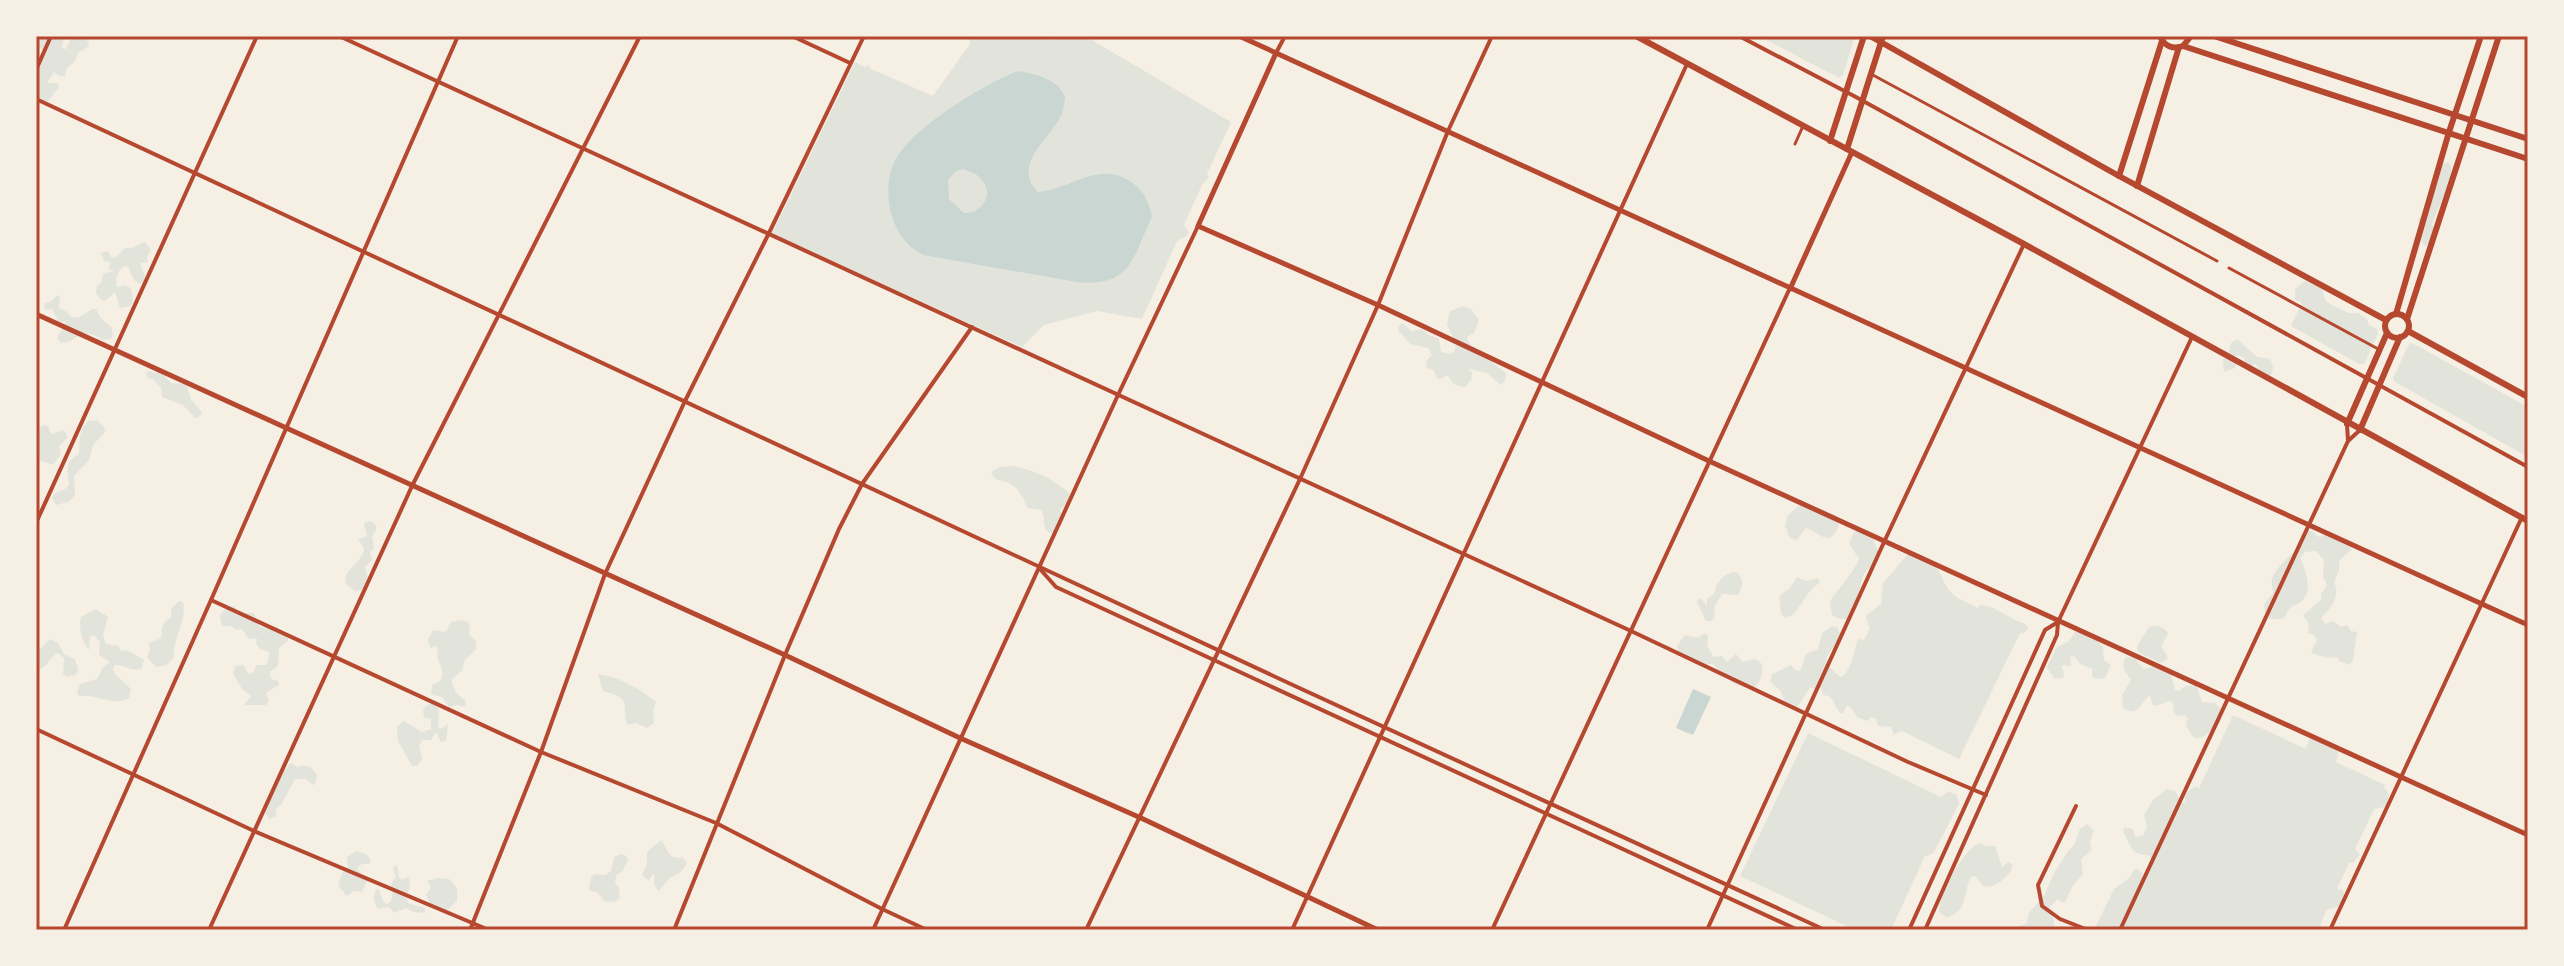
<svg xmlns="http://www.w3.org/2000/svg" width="2564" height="966" viewBox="0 0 2564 966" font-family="Arial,sans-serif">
<rect width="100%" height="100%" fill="#f6efe4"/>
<g fill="#e2e4dc">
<polygon points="36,36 46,36 47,43 51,36 64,36 62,48 66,49 72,36 82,36 88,41 89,46 78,53 75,61 67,68 65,76 59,76 54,72 47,83 58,83 59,87 48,101 40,104 36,102 36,63 43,50 40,48 36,53"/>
<polygon points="970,36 1039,36 1050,41 1054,36 1085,36 1231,122 1207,174 1209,177 1202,185 1184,225 1189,232 1187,236 1177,241 1142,319 1097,311 1044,325 1022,347 772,234 855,62 865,67 868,65 871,69 933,96 970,44"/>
<polygon points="1759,36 1855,36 1843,75 1839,78"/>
<path d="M2447,162L2451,164C2453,185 2438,204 2432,225L2435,230L2430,245L2425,246L2417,237L2420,226L2418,220L2425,211L2441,166Z"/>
<polygon points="145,242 151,250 147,257 148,262 140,263 145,275 143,282 139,284 133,278 128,266 122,267 116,277 117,287 124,285 131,288 133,302 130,306 120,308 115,292 105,301 101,300 96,293 97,286 101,283 103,274 113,271 113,269 109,270 110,262 104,261 101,253 108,251 111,257 115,258 125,248 132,248"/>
<polygon points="2305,281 2322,288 2326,302 2348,313 2358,313 2367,319 2369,325 2377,329 2378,334 2364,364 2359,364 2291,326 2302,302 2295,300 2295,289"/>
<path d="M57,295L60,297L59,308L67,312L71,317C79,320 85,313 92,309H96C98,312 99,316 101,318C108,326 115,325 112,338L103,340C78,325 83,340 62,343L58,340V336L66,322L58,321L52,309H45L44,304L53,300Z"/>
<path d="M1463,306L1471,309L1479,320L1474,333L1467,337C1469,347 1476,349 1483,351L1490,361L1506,373L1505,380L1501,385L1487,373L1469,369L1472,373L1471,380L1465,387C1456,387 1451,383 1448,375L1440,379L1436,377L1434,370L1426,368L1427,360L1432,355L1428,348L1410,344L1398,330L1399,326L1403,323L1412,332C1427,325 1420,332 1431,336C1434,337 1436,337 1439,339L1441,352L1450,354L1454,352L1456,344L1447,324L1450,311Z"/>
<polygon points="2237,339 2257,357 2270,359 2273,367 2272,374 2266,377 2257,372 2258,367 2255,364 2246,369 2244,358 2238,355 2234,357 2237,363 2235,368 2224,372 2223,360 2228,355 2231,343"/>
<polygon points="2412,343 2528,407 2528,457 2395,382 2393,378 2409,344"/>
<polygon points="148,371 155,373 160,371 171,383 186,384 191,399 202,413 199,417 195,418 183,405 162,397 161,388 153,379 148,378 146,374"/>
<path d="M97,420L104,427L105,432L93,445L89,460L74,476L75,495L68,502L56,505L52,497C57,490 65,492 69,485C68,471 63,463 79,454C80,441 78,431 88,421Z"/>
<polygon points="43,425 48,426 51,434 64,430 68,437 59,446 61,454 53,465 41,461 36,454 39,445 36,432"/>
<path d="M1012,466C1034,470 1054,479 1070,494V501L1060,510L1064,520L1054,534C1040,532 1047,519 1041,510L1028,508C1018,488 1017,484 995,479L991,472L999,467Z"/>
<path d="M1804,502L1835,515L1839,525C1830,549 1820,533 1806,528L1797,540L1790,538L1785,526L1788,515Z"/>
<path d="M369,521L373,522L377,527L372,537L374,548L370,553L372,560L365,567C368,576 369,583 362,590L355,591L346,584C343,567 363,564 364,548L358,539L367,536L364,523Z"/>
<path d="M1858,530L1872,537L1879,553C1877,557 1876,562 1873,565C1869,571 1867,568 1864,574C1857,589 1860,633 1832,615L1830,601C1840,587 1852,574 1859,559L1849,543L1854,532Z"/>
<path d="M2308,531H2312L2318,537C2334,531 2343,537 2352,549L2339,561V570L2334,582C2341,596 2331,608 2321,618L2325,624L2333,621L2341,627L2347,625L2351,631L2357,632L2353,661L2350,665L2339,661L2337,657L2328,658L2311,653L2317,640L2314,635L2308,633L2309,624L2303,615L2321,600V594L2327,585L2323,577L2324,560L2316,551L2305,552L2300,558C2306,570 2313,591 2302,601C2300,603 2291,607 2290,608C2287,611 2286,616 2283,619H2270L2265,612L2264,604L2273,593C2273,588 2271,584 2272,579C2274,570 2291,553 2299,549L2301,536Z"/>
<path d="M1909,553L1936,566C1952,596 1945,592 1978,608L1980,605C1996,605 2009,620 2026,624L2028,629L2023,634L2020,633L1959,759L1902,731L1894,735L1891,727L1878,726L1876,719L1869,716L1871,718L1867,721L1857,717L1853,710L1847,705L1843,713H1840C1833,705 1835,696 1823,695L1821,688H1810L1797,707L1787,706L1780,690L1770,682L1772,674L1791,665L1797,671L1801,670L1806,654L1818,649L1822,633L1832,626L1837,627L1841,635C1830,657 1815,658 1841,677C1852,671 1854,650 1858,639L1864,640L1870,628L1866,619L1867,615L1881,604L1883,583Z"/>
<path d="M1732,572H1737C1744,580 1743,586 1738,595L1722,594L1715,605L1714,618L1711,621H1706L1697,602L1700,598L1707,605V599L1714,594C1716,583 1722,576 1732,572Z"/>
<polygon points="1797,577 1807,581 1818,578 1820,582 1810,591 1794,614 1786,618 1781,614 1779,596 1790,588"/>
<path d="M179,601L183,602C187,624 172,638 174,658L166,665L156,667L147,657L150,649L149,643L161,638C163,628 160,623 171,618V609Z"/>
<path d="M234,606L238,613H254L259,626L265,628C275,624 281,628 288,637V641L279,648L278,666L271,671L270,675L272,679L278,681L279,685L266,693L269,701L266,705H244L251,696L242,689L233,673L235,666L243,665L249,674L253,673L257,665H267L270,652L260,649L256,643L257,638L249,639L242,629L236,630L231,626H222L220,615L227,607Z"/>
<path d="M96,609L108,617L103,635L106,644L118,646L120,650L129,651L144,660L142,668C131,673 125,664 115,665L113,669L115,674L131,689L129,698C113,707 97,694 79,696L77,692L80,684L97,679L103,667L110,662L99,655L100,642L94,635L90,637L89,650C82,643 78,627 81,617Z"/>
<path d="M460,620L467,621L470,625L469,634L476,642V649L465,660L462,670L451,680L456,693L465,700L466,707L457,705L449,707L442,697L431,694L432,685C449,679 442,669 437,657L438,648L435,646L430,648L428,640L433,630L446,632L451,622Z"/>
<polygon points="2158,626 2166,630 2168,634 2161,646 2168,658 2161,663 2138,652 2137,646 2149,627"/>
<polygon points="2076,631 2096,640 2103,647 2104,660 2111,665 2105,678 2096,679 2092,677 2092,669 2080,664 2074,656 2070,657 2071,666 2061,665 2064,673 2063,678 2054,679 2047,667 2057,647 2068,642"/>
<path d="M1705,633L1708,636L1707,645L1713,657L1722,656L1727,662L1736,654L1742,662L1755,659L1762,664C1764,671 1760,684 1753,688C1734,688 1725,677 1713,664H1695L1679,654L1677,646L1685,635L1698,638Z"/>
<path d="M50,639L58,643L64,654L75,659L78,670L76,675L67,677L63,674L64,658L58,653C50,657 48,665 41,669L36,666V653Z"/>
<path d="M2126,657L2135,658L2143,669L2156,666L2171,673L2175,690L2179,691L2186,686L2196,685L2202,702L2215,703L2221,709L2220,722C2211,729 2205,740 2194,738L2186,726L2188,718L2185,715L2176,716L2174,713L2173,703L2169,701L2156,706L2152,704L2150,695C2141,702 2138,718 2123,708L2122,695L2131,680C2125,672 2120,666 2126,657Z"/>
<path d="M598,674C619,677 640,688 656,702L653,710L654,723L647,728L636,723L627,725C622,703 632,699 603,691Z"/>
<polygon points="433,702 439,709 438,728 443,728 448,723 446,741 441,742 436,732 431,740 422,740 419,746 422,759 417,766 412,766 398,741 397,727 404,721 422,732 431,729 431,719 424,717 423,711 425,707"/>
<path d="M2233,715L2306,749L2310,737L2319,741L2328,740L2339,750L2336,762L2385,785L2384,788L2388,792L2389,796L2385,807L2374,809L2355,849L2360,854L2353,863H2349L2337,889H2342L2344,893C2344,904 2338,909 2327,909L2318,930H2094L2114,889L2128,879L2136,868L2143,873L2142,877L2145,879L2152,859L2149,855C2131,856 2131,846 2123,831L2125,827L2133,829L2135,837L2143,835L2147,827L2144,815L2153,800L2167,789L2175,791L2181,802L2185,803C2184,793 2188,791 2196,786L2199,788Z"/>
<polygon points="1808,733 1941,797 1949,791 1957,795 1959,804 1935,850 1932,854 1925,856 1891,930 1855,930 1740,876"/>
<path d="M291,763L297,767C305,764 313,767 317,775L315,784L313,785L306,779H295L281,805L276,809V816L269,819L265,813C269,806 269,800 272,793C277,780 284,771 291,763Z"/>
<polygon points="2087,824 2094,830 2090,842 2092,850 2081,859 2083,875 2073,885 2065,902 2061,902 2058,899 2049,908 2054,920 2054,929 2010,930 2027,923 2029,913 2045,894 2054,873 2068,851 2074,845 2080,829"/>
<path d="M661,840C669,849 667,860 682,857L687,863C681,873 680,873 670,878C664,882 664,888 658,891L654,885V875H652L649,881L642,875L647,864V852Z"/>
<path d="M1979,843L1987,846H1995L2002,867L2008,862L2012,864V869C2006,878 1995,889 1983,886L1975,876L1971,877C1962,894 1970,908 1947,918L1939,912C1939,895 1963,850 1979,843Z"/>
<polygon points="356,851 366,854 371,860 369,864 362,864 357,868 367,881 362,892 354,891 347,896 338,886 342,873 348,868 347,857"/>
<polygon points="621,854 626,856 628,860 622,872 617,874 615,882 619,888 620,898 614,902 604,901 598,893 589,890 591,877 595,874 605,875 611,871 614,857"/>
<path d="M397,865L399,878L403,879L409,877L410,888L406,895L408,903L425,908V913L413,912L406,908L394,913L389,907L378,909C374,903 372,895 377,889H379L383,902L387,904L391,901L393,891L391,885L396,877L393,868Z"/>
<polygon points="438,878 449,879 457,888 457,901 447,910 441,911 431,905 426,895 431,887 427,881"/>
</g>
<g fill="#c9d6d2" fill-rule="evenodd">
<path d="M1018,71C1036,74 1058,79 1065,97C1064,105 1063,114 1058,121C1044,143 1013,167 1038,192C1073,189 1100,158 1134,184C1144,191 1150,205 1152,217C1132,258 1132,287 1077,282L923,255C918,252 912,248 908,244C887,223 882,182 897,157C916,126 984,84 1018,71ZM963,169C969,171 976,173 980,178C996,193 982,214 964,213L949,199L948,180L956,171Z"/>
<polygon points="1693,689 1711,697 1693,735 1676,728"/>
</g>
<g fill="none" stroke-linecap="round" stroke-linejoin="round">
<g stroke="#b5482f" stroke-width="3">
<polyline points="1871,74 2217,261"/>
<polyline points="1795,144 1803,126"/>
<polyline points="2229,268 2380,350"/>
</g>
<g stroke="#b5482f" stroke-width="4">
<polyline points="339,36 1631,631 1908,762 1986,795"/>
<polyline points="792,36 850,63"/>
<polyline points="1739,36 1854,96 2528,467"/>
<polyline points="1276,53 1285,36"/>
<polyline points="36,70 51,36"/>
<polyline points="36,99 1295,686 1825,930"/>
<polyline points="2347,424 2348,441"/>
<polyline points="36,523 257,36"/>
<polyline points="1040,569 1056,587 1798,930"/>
<polyline points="211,600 541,752 716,823 882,909 927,930"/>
<polyline points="36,729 254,831 489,930"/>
<polyline points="2076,806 2038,885 2042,906 2060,919 2088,930"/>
<polyline points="64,930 211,600 458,36"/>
<polyline points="209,930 412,486 640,36"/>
<polyline points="470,930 541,752 605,574 685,401 768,235 864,36"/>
<polyline points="674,930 785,655 839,529 862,484 972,327"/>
<polyline points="873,930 1118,395 1198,226"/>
<polyline points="1086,930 1300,479 1378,305 1448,131 1492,36"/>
<polyline points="1292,930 1687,64"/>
<polyline points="1492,930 1789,290"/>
<polyline points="1707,930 1885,540 2024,244"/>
<polyline points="1909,930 2045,630 2058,622"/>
<polyline points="1925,930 2057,635 2058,622 2192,337"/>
<polyline points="2120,930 2348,441 2360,430"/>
<polyline points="2330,930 2522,517"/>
</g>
<g stroke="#b5482f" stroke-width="5">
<polyline points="1239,36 2528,625"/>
<polyline points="1276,53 1198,226 1378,305 1709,461 2528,835"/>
<polyline points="1790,289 1852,152"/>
<polyline points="36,314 785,655 960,738 1141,818 1378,930"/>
</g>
<g stroke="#b5482f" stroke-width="6">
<polyline points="1636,36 2024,244 2528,521"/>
<polyline points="1870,36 2119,176 2386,320"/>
<path d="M2160,36C2164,46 2173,50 2183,46L2191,36"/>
<polyline points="2214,36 2528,139"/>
<polyline points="2183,46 2528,159"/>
<polyline points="1830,141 1864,36"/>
<polyline points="1847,149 1883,36"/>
<polyline points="2119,176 2162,41"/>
<polyline points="2137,186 2179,47"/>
<polyline points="2396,314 2449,132 2481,36"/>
<circle cx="2397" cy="326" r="12"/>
<polyline points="2407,319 2499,36"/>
<polyline points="2408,331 2528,397"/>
<polyline points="2347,424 2387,333"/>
<polyline points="2360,430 2400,337"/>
</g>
</g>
<rect width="2564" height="966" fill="none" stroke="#f6efe4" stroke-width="76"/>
<rect x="38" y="38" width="2488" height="890" fill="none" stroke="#b5482f" stroke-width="3"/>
</svg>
